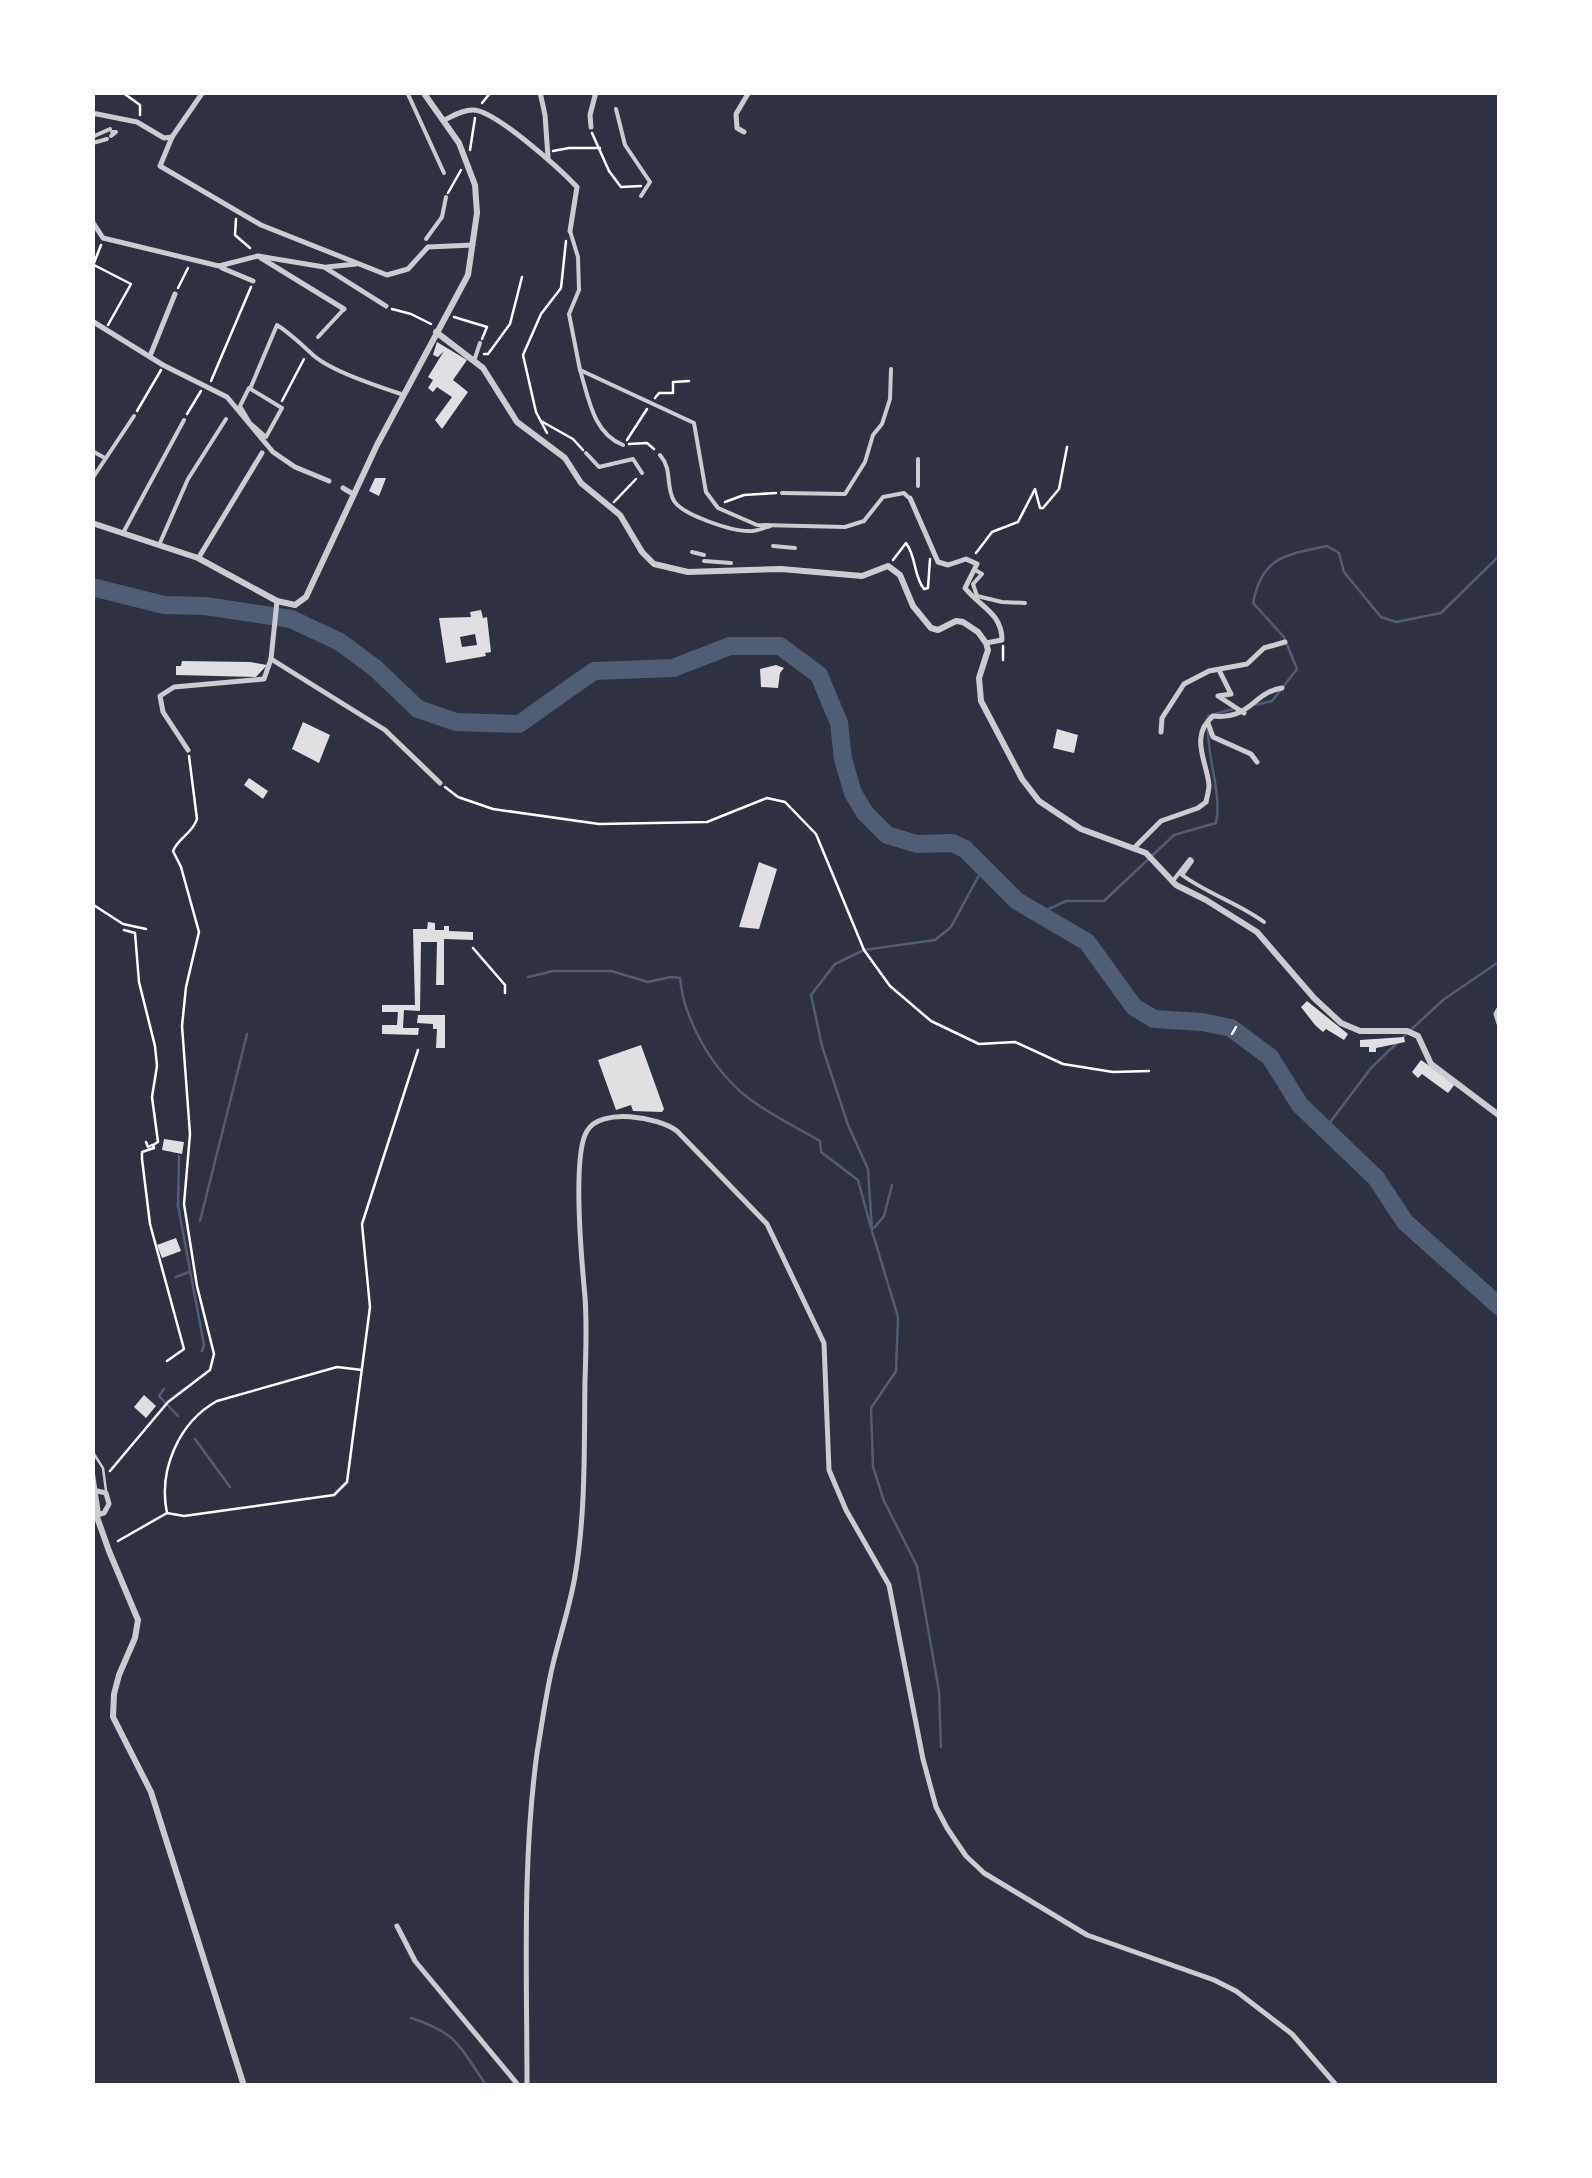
<svg xmlns="http://www.w3.org/2000/svg" width="1592" height="2178" viewBox="0 0 1592 2178" font-family="'IBM Plex Sans',sans-serif">
<rect width="100%" height="100%" fill="#2d3142"/>
<g fill="none" stroke-linecap="round" stroke-linejoin="round">
<g stroke="#4f5d75" stroke-width="2.5">
<path d="M1256,705L1272,701L1297,669L1284,637L1253,603C1262,556 1286,555 1327,546L1339,553L1344,572L1381,617L1396,622L1441,613L1500,555"/>
<polyline points="1208,716 1233,709"/>
<path d="M1040,913L1066,901H1104L1174,835L1216,823C1222,794 1208,762 1208,729"/>
<path d="M528,977L553,971H611L648,982L671,977L680,978C684,1021 713,1070 747,1097C769,1114 796,1127 820,1141L821,1152L858,1180L871,1228"/>
<polyline points="1403,1037 1443,1000 1500,961"/>
<polyline points="1325,1129 1371,1068 1397,1043"/>
<polyline points="179,1156 178,1206 204,1345 202,1351"/>
<polyline points="200,1221 247,1034"/>
<polyline points="874,1228 884,1216 892,1185"/>
<polyline points="176,1277 189,1272"/>
<polyline points="164,1389 159,1396 178,1416"/>
<polyline points="195,1439 230,1487"/>
<polyline points="941,1747 939,1691 917,1566 884,1501 873,1467 871,1408 896,1371 898,1317 872,1231 868,1169 848,1125 822,1046 811,995 835,964 864,950 935,940 951,927 984,866"/>
<path d="M411,2018C460,2034 459,2047 487,2086"/>
</g>
<polyline stroke="#4f5d75" stroke-width="18" points="92,587 164,605 205,606 291,619 340,642 375,668 418,709 456,722 519,724 594,671 673,668 730,646 780,646 819,675 839,723 843,759 853,793 865,813 887,835 917,844 952,843 965,849 1017,901 1087,942 1134,1007 1154,1019 1202,1022 1231,1028 1270,1057 1300,1105 1376,1178 1405,1222 1500,1307"/>
</g>
<g fill="#e0e0e3" fill-rule="evenodd">
<polygon points="437,342 467,360 453,380 468,392 442,429 435,420 452,397 437,387 433,392 428,388 433,380 428,377 444,351 438,357 433,355"/>
<polygon points="375,478 386,478 379,496 369,491"/>
<path d="M481,610L483,618L487,617L491,652L485,653L486,656L446,663L439,618L471,617L470,612ZM475,634L477,645L462,647L460,637Z"/>
<polygon points="182,661 250,662 267,665 256,677 176,675 176,666 181,666"/>
<polygon points="776,665 784,668 780,673 778,688 761,687 760,669"/>
<polygon points="303,722 330,735 319,763 292,749"/>
<polygon points="1057,729 1078,735 1074,753 1053,748"/>
<polygon points="249,778 268,791 263,799 244,785"/>
<polygon points="759,862 777,869 759,929 739,927"/>
<polygon points="428,922 435,923 435,930 444,930 444,926 449,926 449,931 473,932 473,940 444,939 444,985 436,985 437,942 421,942 420,1011 404,1010 403,1028 419,1028 418,1035 382,1034 382,1025 397,1025 398,1012 382,1012 382,1005 415,1005 413,929 427,929"/>
<polygon points="1307,1001 1348,1034 1344,1040 1326,1029 1323,1032 1315,1025 1301,1007"/>
<polygon points="418,1015 445,1015 445,1048 436,1048 437,1029 433,1029 433,1024 417,1023"/>
<polygon points="1404,1037 1405,1042 1376,1048 1376,1052 1369,1052 1369,1047 1360,1047 1360,1040"/>
<polygon points="641,1045 664,1109 662,1112 633,1111 631,1105 616,1110 598,1060"/>
<polygon points="1421,1060 1455,1084 1448,1093 1422,1074 1418,1078 1412,1072"/>
<polygon points="164,1139 184,1142 182,1154 162,1150"/>
<polygon points="176,1238 181,1251 162,1258 157,1245"/>
<polygon points="144,1395 156,1406 146,1418 134,1407"/>
</g>
<g fill="none" stroke-linecap="round" stroke-linejoin="round">
<g stroke="#fff" stroke-width="2.5">
<polyline points="122,92 140,105 140,115"/>
<polyline points="482,103 491,92"/>
<polyline points="592,133 609,171 621,187 641,186"/>
<polyline points="470,150 475,118"/>
<polyline points="553,151 569,148 600,148"/>
<polyline points="448,193 461,170"/>
<polyline points="236,219 235,235 250,248"/>
<polyline points="94,265 131,284 108,325"/>
<polyline points="92,268 101,245"/>
<polyline points="178,288 188,268"/>
<polyline points="392,309 411,314 431,324"/>
<polyline points="454,317 487,327 482,339"/>
<polyline points="484,354 488,354 510,324 522,277"/>
<polyline points="211,381 251,287"/>
<polyline points="655,398 659,393 673,393 673,382 689,381"/>
<polyline points="282,401 304,359"/>
<polyline points="137,411 161,370"/>
<polyline points="187,414 201,391"/>
<polyline points="541,421 573,439 583,450"/>
<polyline points="547,433 536,412 523,355 541,314 561,288 566,241"/>
<polyline points="627,440 647,409"/>
<polyline points="629,444 647,443 654,449"/>
<polyline points="614,502 636,479"/>
<polyline points="725,502 744,495 776,493"/>
<polyline points="976,553 992,532 1018,522 1035,489 1040,508 1043,508 1059,489 1067,447"/>
<path d="M893,560L906,543C917,558 913,575 924,589L928,588L930,559"/>
<polyline points="1003,660 1003,646"/>
<polyline points="445,787 458,797 493,809 599,824 707,822 767,798 785,802 816,834 864,950 890,986 931,1021 979,1044 1015,1042 1063,1064 1113,1072 1149,1071"/>
<polyline points="92,904 123,924 146,929"/>
<polyline points="124,930 135,933 139,982 155,1046 157,1066 152,1097 158,1142 153,1145 154,1148 142,1152 142,1159 150,1224 184,1349 167,1361"/>
<polyline points="473,948 505,985 505,993"/>
<polyline points="1232,1034 1236,1027"/>
<polyline points="146,1142 148,1147 152,1145"/>
<path d="M110,1471L168,1402L210,1370L214,1354L197,1286L184,1204L190,1134L182,1026L186,987L199,932L181,867L173,851C178,838 193,833 197,819L189,756"/>
<path d="M167,1513C158,1470 179,1422 217,1401L337,1367L362,1370"/>
<polyline points="118,1541 167,1513 184,1516 334,1495 347,1482 370,1307 362,1224 418,1050"/>
</g>
<polyline stroke="#caccd0" stroke-width="2.5" points="92,1451 103,1468 106,1491"/>
<g stroke="#caccd0" stroke-width="4">
<polyline points="407,92 444,173"/>
<polyline points="616,109 625,145 650,182 641,196"/>
<polyline points="111,136 116,132 112,132"/>
<polyline points="92,137 110,129"/>
<polyline points="93,143 107,139"/>
<polyline points="570,231 578,257 579,290 569,314 580,370 694,423 706,492 718,508 757,525 845,527 864,521 883,497 904,493 908,497"/>
<polyline points="426,239 442,217 446,197"/>
<polyline points="318,337 344,309"/>
<polyline points="474,361 480,343"/>
<path d="M580,370C589,399 593,433 623,445"/>
<polygon points="249,388 282,408 266,437 250,423 240,406"/>
<path d="M250,389L277,325C291,334 301,344 313,355C331,371 377,386 401,394"/>
<polyline points="92,451 105,458"/>
<polyline points="586,453 599,467 633,459 642,473"/>
<path d="M660,455C673,470 665,485 674,501C683,515 731,531 748,531C754,532 764,528 770,526"/>
<polyline points="918,459 918,486"/>
<polyline points="92,479 134,416"/>
<polyline points="782,493 845,494 865,462 873,435 882,424 890,399 891,369"/>
<polyline points="123,533 184,420"/>
<polyline points="159,545 188,479 226,419"/>
<polyline points="773,546 795,548"/>
<polyline points="692,552 704,555"/>
<polyline points="704,561 731,563"/>
<polyline points="977,571 982,574 973,584 977,596 1002,602 1025,603"/>
<path d="M1172,882L1190,859L1192,861L1182,875C1208,894 1238,903 1264,922"/>
</g>
<g stroke="#caccd0" stroke-width="5">
<polyline points="203,92 172,137 160,166 261,225 387,275 408,269 428,247 473,245"/>
<polyline points="540,92 545,115 548,157"/>
<polyline points="92,113 137,122 164,138 172,137"/>
<path d="M444,120C453,116 464,109 474,110C497,112 560,169 577,187L570,231"/>
<polyline points="591,127 590,115 596,92"/>
<polyline points="744,132 737,128 736,114 749,92"/>
<polyline points="92,221 103,238 219,266 258,256 324,267 386,306"/>
<polyline points="261,258 344,309"/>
<polyline points="327,267 356,264"/>
<polyline points="222,268 253,281"/>
<polyline points="92,321 163,365 227,397 273,452 295,467 329,481"/>
<polyline points="150,356 175,294"/>
<polyline points="343,488 353,494"/>
<path d="M910,498L938,562L948,565L966,559L977,564L965,588C980,607 1002,613 1002,640L986,643"/>
<polyline points="199,557 262,453"/>
<polyline points="271,659 385,730 440,783"/>
<polyline points="1219,670 1231,694 1218,696 1244,713"/>
<polyline points="1208,723 1213,737 1251,754 1257,762"/>
<polyline points="1161,732 1162,718 1184,684 1209,671 1247,664 1264,648 1285,642"/>
<polyline points="188,750 163,712 160,696 174,687 264,679 271,659 277,601"/>
<path d="M1134,848L1161,821L1198,808L1206,802C1207,796 1209,791 1209,785C1207,762 1189,736 1213,716C1251,720 1252,693 1282,688"/>
<polyline points="1500,1007 1496,1014 1500,1027"/>
<polyline points="97,1491 106,1493 109,1504 104,1513 97,1515"/>
<polyline points="397,1926 415,1961 519,2086"/>
<path d="M527,2086C527,1974 522,1864 537,1753C542,1724 546,1693 553,1664C560,1635 570,1606 575,1576C586,1512 584,1445 585,1380C586,1352 587,1324 585,1297C582,1265 572,1155 587,1131C601,1107 658,1117 677,1131L767,1224L824,1343L829,1470L846,1510L889,1585L923,1759L936,1807L947,1828L966,1856L984,1873L1087,1935L1214,1980L1236,1991L1292,2034L1337,2086"/>
</g>
<g stroke="#caccd0" stroke-width="6">
<polyline points="436,332 483,368 517,422 565,458 581,483 620,515 642,552 654,564 688,572 781,569 862,576 888,566 900,575 913,606 931,628 938,630 956,621 963,622 978,632 986,643 988,650 979,678 981,701 1022,779 1039,801 1081,829 1146,853 1176,885 1206,900 1257,932 1314,998 1341,1023 1360,1031 1407,1031 1418,1036 1431,1064 1500,1116"/>
<polyline points="92,523 198,558 277,601 295,605 306,597 377,445 468,275 477,213 475,185 459,143 423,92"/>
<polyline points="92,1474 98,1514"/>
<polyline points="92,1503 109,1551 138,1620 135,1638 119,1675 114,1694 113,1717 151,1792 244,2086"/>
</g>
</g>
<rect width="1592" height="2178" fill="none" stroke="#ffffff" stroke-width="190"/>
</svg>
